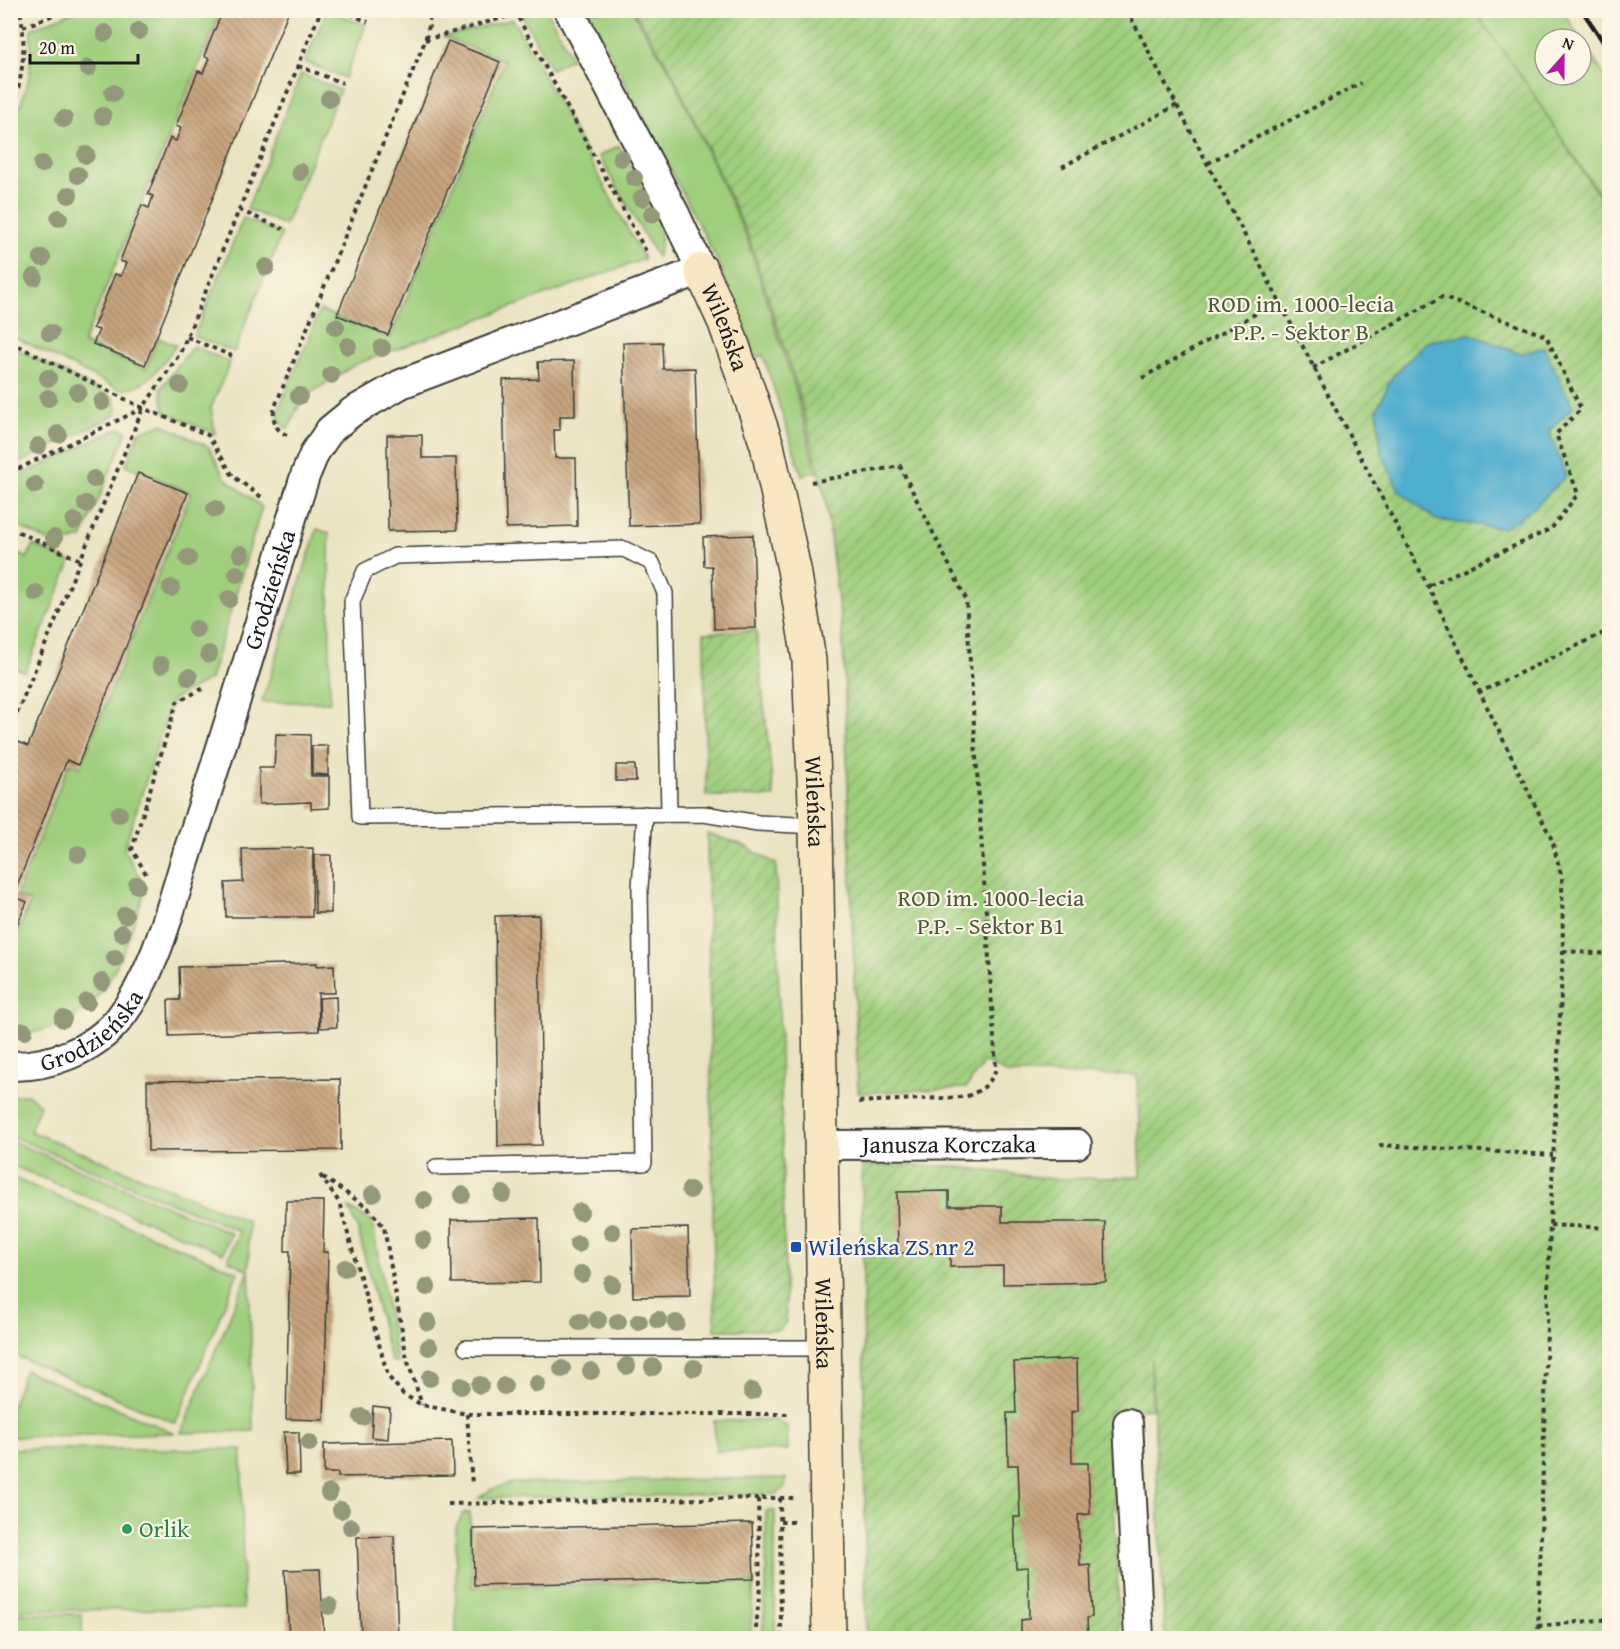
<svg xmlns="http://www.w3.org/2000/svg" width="1620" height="1649" viewBox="0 0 1620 1649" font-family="'Gentium Book Plus',serif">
<defs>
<pattern id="garden-furrows" width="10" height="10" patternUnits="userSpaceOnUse" patternTransform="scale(1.5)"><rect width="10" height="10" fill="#9fce7d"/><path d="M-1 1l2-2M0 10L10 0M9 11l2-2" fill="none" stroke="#88b06b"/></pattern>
<pattern id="building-back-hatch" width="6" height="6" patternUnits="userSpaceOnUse" patternTransform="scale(1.5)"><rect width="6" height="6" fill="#c7a47e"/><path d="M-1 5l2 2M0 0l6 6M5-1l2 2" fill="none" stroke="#a18566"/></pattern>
</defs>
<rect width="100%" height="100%" fill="#fcf5e5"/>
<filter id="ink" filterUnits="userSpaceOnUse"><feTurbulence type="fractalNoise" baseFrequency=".0167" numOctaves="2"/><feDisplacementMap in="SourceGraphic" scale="12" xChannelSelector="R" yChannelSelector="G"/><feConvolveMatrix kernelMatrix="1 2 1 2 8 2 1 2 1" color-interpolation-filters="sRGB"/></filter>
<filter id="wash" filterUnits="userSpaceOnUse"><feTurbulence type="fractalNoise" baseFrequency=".008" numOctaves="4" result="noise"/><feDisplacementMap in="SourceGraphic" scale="24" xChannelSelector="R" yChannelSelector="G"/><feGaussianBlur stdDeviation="1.35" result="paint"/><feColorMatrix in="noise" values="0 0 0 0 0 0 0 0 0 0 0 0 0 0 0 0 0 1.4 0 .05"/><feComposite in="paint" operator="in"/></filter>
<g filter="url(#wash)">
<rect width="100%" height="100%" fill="#eae3c1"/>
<g fill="#9fce7d" stroke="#5e754c" stroke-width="1.5" fill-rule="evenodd">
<polygon points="11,10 15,52 11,81 10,11"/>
<path d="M77,10L221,11L83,343L146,369L158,338L176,345C161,365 147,391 118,389L11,335V135L30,75L31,29Z"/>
<polygon points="327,10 366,25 345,78 305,62"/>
<polygon points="520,11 547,11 572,58 551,69"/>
<polygon points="588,11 632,11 670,71 747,238 797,395 816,472 802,475 763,355 756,358 716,258"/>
<path d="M1474,11H1563L1609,83V208ZM1545,39H1581V75H1545Z"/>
<polygon points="513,19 644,259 356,364 306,396 296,411 289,428 286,428 278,418 279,409 320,310 390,338 504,61 444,37"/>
<polygon points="301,74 340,90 285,225 247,209"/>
<path d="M619,146C635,177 672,222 657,257L599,156Z"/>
<polygon points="243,218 282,234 234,352 194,336"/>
<polygon points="11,346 114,398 117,409 116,415 11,467 11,368 17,353 11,349"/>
<polygon points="193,346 230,362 211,408 215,434 164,411 161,388"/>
<path d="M162,424L209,447L225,478L262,507L210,679L172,700L124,849L146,888C119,964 105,1031 11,1035V945H13L30,902L16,896L69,763L80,767L191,493L126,465L139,432Z"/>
<polygon points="119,428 125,430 126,434 82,538 56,545 11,523 11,480"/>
<polygon points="317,529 329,533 330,702 262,702"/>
<polygon points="33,545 71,562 25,672 11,666 11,550 27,558"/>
<polygon points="29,1095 40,1105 30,1131 248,1221 253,1431 181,1433 249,1271 228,1260 239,1231 11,1136 11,1096"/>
<polygon points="11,1141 231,1233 223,1253 11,1165"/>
<polygon points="11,1177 238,1272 176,1423 11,1354"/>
<polygon points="349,1208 372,1221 397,1362 391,1361 389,1355 358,1230"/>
<polygon points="25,1370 175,1433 11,1437 11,1408"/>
<polygon points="777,1420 787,1426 788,1450 716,1451 714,1421"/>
<polygon points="11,1449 242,1449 243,1609 11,1610"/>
<polygon points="786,1478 785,1487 777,1494 479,1498 490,1490 512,1483"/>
<polygon points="766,1511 775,1511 775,1638 762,1638 766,1588"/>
<polygon points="463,1513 470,1513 472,1587 754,1581 750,1638 456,1638 456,1528"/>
<polygon points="10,1614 82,1614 82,1638 11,1638"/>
</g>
<g fill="url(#garden-furrows)" stroke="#5e754c" stroke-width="1.5">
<polygon points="634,11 1474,11 1527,84 1590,183 1609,208 1609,1638 1165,1638 1151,1360 1152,1408 1110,1411 1120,1638 866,1638 862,1166 950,1166 1052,1179 1141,1177 1137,1075 1007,1074 984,1062 966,1088 858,1093 843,640 825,497 799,394 749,238 671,70"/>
<polygon points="756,630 774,797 706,796 704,633"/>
<polygon points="707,833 743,845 776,864 786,1322 779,1330 715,1330"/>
</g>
<polygon fill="#4fadce" stroke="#366475" stroke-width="1.5" points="1471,334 1521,354 1544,347 1573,407 1549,431 1566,476 1535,507 1504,528 1436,520 1399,491 1381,451 1377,409 1392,377 1426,342"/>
<g id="blocks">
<g fill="url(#building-back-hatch)">
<polygon points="223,10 289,10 145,365 93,344 99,330 93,328 115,274 121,276 126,263 120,261 142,205 149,208 153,196 148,194 170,138 176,141 181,128 176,126 198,71 203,73 209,59 204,56"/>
<polygon points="448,41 500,62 388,335 337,315"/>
<polygon points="662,342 663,369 695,368 700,524 629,526 623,343"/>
<polygon points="574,361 575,416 560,416 560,430 554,430 555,458 576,458 577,526 506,528 503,380 539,379 538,362"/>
<polygon points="387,435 422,435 422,458 456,458 457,530 388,531"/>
<polygon points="138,473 188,493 78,765 67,760 13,896 27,902 10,941 10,755 16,741 28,746"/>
<polygon points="753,535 756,628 714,629 712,566 704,566 703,537"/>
<polygon points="276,734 310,735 311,776 329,776 329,808 311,809 311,802 259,804 259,768 274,768"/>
<polygon points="312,746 328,746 328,775 312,774"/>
<polygon points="616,765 635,765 636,781 616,781"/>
<polygon points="313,848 312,917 226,917 225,883 243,882 242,849"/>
<polygon points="314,855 331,855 331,913 315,913"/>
<polygon points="539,915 542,1145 498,1146 495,916"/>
<polygon points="317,963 317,966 334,965 335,993 318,993 319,1031 169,1036 168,1000 180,1000 179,967"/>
<polygon points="336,997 337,1027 320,1028 319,998"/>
<polygon points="340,1079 341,1150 148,1151 147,1081"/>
<polygon points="949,1191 949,1206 1002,1206 1002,1222 1105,1222 1106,1282 1003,1284 1003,1266 950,1267 950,1253 898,1253 897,1192"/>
<polygon points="286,1201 324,1201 323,1252 328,1252 324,1420 286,1419 290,1251 285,1251"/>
<polygon points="539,1218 540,1282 452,1283 451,1220"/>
<polygon points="688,1228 690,1296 633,1297 632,1229"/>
<polygon points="1077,1359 1078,1411 1071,1412 1072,1463 1088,1463 1090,1514 1078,1515 1080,1566 1090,1565 1092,1617 1087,1618 1088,1638 1021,1638 1021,1620 1029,1619 1028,1567 1016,1568 1014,1517 1020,1517 1018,1465 1008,1465 1007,1413 1016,1413 1014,1362"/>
<polygon points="373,1406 390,1408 388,1439 371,1437"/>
<polygon points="284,1432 299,1432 300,1474 286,1474"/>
<polygon points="452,1441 453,1475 338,1477 338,1473 324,1473 324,1444"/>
<polygon points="752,1523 754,1579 474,1585 473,1529"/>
<polygon points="394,1536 398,1638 361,1638 357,1537"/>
<polygon points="320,1569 324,1638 289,1638 285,1570"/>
</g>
</g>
</g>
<g filter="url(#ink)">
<use href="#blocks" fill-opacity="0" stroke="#3b3a35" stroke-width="1.5"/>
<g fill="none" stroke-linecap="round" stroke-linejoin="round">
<defs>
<g id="lane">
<polyline points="669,814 665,593 652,563 624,549 395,556 365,571 352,601 360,817 704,814 758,823 816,826"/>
<polyline points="436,1167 644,1163 640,888 645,814"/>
<polyline points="466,1348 825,1348"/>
</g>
<g id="street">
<path id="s1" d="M10,1066C49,1067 94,1050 119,1019C159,968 172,899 192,839C231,719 267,597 305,476L315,452L330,430L352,412L401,384L701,270L675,214L569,10"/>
<path id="s2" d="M821,1145L1077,1144"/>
<polyline points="1128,1423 1139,1638"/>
</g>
<g id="secondary">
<path id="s3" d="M701,270L725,323L767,445L794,569L809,660L816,826L829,1638"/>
</g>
</defs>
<use href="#lane" stroke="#3b3a35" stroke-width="18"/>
<use href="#street" stroke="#3b3a35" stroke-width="32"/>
<use href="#secondary" stroke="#3b3a35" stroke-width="36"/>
<g stroke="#3b3a35" stroke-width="4" stroke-dasharray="4.5 4.5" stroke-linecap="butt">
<polyline points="342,10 368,22"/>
<polyline points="514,10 648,255"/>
<polyline points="1127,10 1428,586 1552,840 1562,878 1563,951 1550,1225 1538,1638"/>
<polyline points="23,27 66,10"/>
<polyline points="425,40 516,14"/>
<polyline points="298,66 343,83"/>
<path d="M10,114C23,79 27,47 20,10"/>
<polyline points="1208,163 1361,83"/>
<polyline points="1062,167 1177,105"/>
<polyline points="239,210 283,229"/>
<polyline points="187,337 232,356"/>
<polyline points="10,342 143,408 180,353 187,337 321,10"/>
<polyline points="1313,368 1442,297 1546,336 1581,409 1556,434 1578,494 1551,529 1428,586"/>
<polyline points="1142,378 1280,300"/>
<path d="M287,435C275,430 273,422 274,409L425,41L429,26L430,10"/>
<polyline points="10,473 143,408 208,435 233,476 264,499"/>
<path d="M811,482L900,466L966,599L996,1069C990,1085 981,1091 965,1097L856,1102"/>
<polyline points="10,528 80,560"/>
<polyline points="1478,693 1610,630"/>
<polyline points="10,730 143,408"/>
<polyline points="146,874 132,849 177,702 206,687"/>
<polyline points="1563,951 1610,954"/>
<polyline points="1379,1145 1553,1155"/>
<polyline points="320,1175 339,1202 388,1376 403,1394 422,1405 467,1414 791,1414"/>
<polyline points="323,1177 368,1208 384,1227 407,1359 422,1405"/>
<polyline points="1550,1225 1610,1228"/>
<polyline points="467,1414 472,1485"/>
<polyline points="780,1498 781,1638"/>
<polyline points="448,1504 758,1498"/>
<polyline points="780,1522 794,1522"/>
<polyline points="1538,1626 1610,1619"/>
<polyline points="755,1638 760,1587 758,1498 794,1498"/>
</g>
<use href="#lane" stroke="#fff" stroke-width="15"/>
<use href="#street" stroke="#fff" stroke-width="28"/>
<use href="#secondary" stroke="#f9e7c3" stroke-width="33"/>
<polyline stroke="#1c1c1c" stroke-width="4.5" points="1582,10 1610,52"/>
</g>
<g fill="#929879">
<circle cx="139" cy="31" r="9"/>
<circle cx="105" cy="33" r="9"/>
<circle cx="88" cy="68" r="9"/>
<circle cx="113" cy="93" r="9"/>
<circle cx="329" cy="99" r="9"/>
<circle cx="103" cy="116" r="9"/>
<circle cx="64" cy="119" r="9"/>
<circle cx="86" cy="155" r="9"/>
<circle cx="621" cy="158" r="9"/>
<circle cx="42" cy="164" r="9"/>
<circle cx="300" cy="172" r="9"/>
<circle cx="78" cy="175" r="9"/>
<circle cx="634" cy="178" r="9"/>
<circle cx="69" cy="195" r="9"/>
<circle cx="642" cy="198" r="9"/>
<circle cx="652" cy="214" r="9"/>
<circle cx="59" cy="218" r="9"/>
<circle cx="42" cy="258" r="9"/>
<circle cx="266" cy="267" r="9"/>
<circle cx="34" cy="277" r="9"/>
<circle cx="336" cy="327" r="9"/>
<circle cx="50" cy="333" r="9"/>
<circle cx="348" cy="346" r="9"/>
<circle cx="382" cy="348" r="9"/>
<circle cx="331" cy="375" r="9"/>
<circle cx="48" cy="378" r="9"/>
<circle cx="180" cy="385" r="9"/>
<circle cx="78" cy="392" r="9"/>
<circle cx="299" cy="396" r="9"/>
<circle cx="48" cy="398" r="9"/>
<circle cx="102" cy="402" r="9"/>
<circle cx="58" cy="434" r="9"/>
<circle cx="38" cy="446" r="9"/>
<circle cx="94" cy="479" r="9"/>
<circle cx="35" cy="485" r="9"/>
<circle cx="86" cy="504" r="9"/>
<circle cx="215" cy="509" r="9"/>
<circle cx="74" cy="521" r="9"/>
<circle cx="54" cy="538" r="9"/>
<circle cx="241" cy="554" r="9"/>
<circle cx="188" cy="558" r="9"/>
<circle cx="237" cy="574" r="9"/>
<circle cx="171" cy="588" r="9"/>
<circle cx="36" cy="593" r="9"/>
<circle cx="229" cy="599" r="9"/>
<circle cx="196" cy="629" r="9"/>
<circle cx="209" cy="654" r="9"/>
<circle cx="161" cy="665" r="9"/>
<circle cx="189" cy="677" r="9"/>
<circle cx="119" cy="814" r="9"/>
<circle cx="78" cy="854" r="9"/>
<circle cx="137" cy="885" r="9"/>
<circle cx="125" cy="915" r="9"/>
<circle cx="122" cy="933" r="9"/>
<circle cx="115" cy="958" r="9"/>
<circle cx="102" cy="982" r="9"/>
<circle cx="87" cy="1002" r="9"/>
<circle cx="63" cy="1019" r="9"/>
<circle cx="24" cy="1031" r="9"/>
<circle cx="690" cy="1190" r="9"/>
<circle cx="373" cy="1194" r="9"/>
<circle cx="503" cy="1194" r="9"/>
<circle cx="462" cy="1195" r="9"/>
<circle cx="424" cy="1200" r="9"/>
<circle cx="580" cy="1212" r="9"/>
<circle cx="612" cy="1232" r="9"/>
<circle cx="423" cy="1240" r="9"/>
<circle cx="578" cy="1244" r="9"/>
<circle cx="345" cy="1268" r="9"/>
<circle cx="582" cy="1274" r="9"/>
<circle cx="612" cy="1284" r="9"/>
<circle cx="427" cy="1287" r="9"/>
<circle cx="598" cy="1320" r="9"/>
<circle cx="658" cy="1320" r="9"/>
<circle cx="428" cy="1322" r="9"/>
<circle cx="580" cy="1322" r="9"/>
<circle cx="618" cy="1322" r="9"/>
<circle cx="639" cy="1322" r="9"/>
<circle cx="676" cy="1323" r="9"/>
<circle cx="429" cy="1347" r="9"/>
<circle cx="627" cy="1366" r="9"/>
<circle cx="653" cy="1367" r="9"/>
<circle cx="694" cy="1368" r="9"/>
<circle cx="562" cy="1369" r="9"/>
<circle cx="591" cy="1371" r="9"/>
<circle cx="430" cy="1378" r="9"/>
<circle cx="537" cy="1384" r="9"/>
<circle cx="480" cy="1385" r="9"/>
<circle cx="461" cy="1386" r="9"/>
<circle cx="504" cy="1386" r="9"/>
<circle cx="752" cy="1391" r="9"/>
<circle cx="362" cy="1417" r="9"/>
<circle cx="309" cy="1443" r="9"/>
<circle cx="329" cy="1493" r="9"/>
<circle cx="341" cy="1510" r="9"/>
<circle cx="351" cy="1527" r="9"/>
<circle cx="329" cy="1606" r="9"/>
</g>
</g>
<rect fill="#1a4fb4" stroke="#fcf5e5" stroke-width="2" x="790" y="1241" width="12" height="12" rx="3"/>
<circle fill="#2e9e5b" stroke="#fcf5e5" stroke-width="2" cx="127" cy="1529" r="6"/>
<g text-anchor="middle" stroke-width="4.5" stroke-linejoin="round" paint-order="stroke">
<g font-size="24" fill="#4a5a3e" stroke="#fcf5e5">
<text x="1301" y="312">ROD im. 1000-lecia<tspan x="1301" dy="28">P.P. - Sektor B</tspan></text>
<text x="991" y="906">ROD im. 1000-lecia<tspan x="991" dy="28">P.P. - Sektor B1</tspan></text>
</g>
<g font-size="24" fill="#1c1c1c" stroke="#fcf5e5">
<text dy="8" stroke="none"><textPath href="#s3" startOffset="62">Wileńska</textPath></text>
<text dy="8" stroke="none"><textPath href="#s1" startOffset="579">Grodzieńska</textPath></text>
<text dy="8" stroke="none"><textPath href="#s3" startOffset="548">Wileńska</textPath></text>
<text dy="8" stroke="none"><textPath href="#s1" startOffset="93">Grodzieńska</textPath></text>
<text dy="8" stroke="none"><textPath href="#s2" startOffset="128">Janusza Korczaka</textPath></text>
<text dy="8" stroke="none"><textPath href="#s3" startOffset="1070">Wileńska</textPath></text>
</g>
<g font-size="24" fill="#164399" stroke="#fcf5e5" text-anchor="start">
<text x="808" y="1255">Wileńska ZS nr 2</text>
</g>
<g font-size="24" fill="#27864d" stroke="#fcf5e5" text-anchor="start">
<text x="139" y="1537">Orlik</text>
</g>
</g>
<rect width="1620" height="1649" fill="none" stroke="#fcf5e5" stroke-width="36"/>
<g transform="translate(1563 57) rotate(21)"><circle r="28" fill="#fcf5e5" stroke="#a29e95" stroke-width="1.5"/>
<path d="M0-4.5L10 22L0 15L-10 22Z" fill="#b5179e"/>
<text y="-9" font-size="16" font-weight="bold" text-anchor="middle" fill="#1c1c1c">N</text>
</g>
<path d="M30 54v9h108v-9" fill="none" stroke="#1c1c1c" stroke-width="3"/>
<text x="39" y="54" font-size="18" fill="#1c1c1c" stroke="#fcf5e5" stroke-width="4.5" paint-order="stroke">20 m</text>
</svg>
